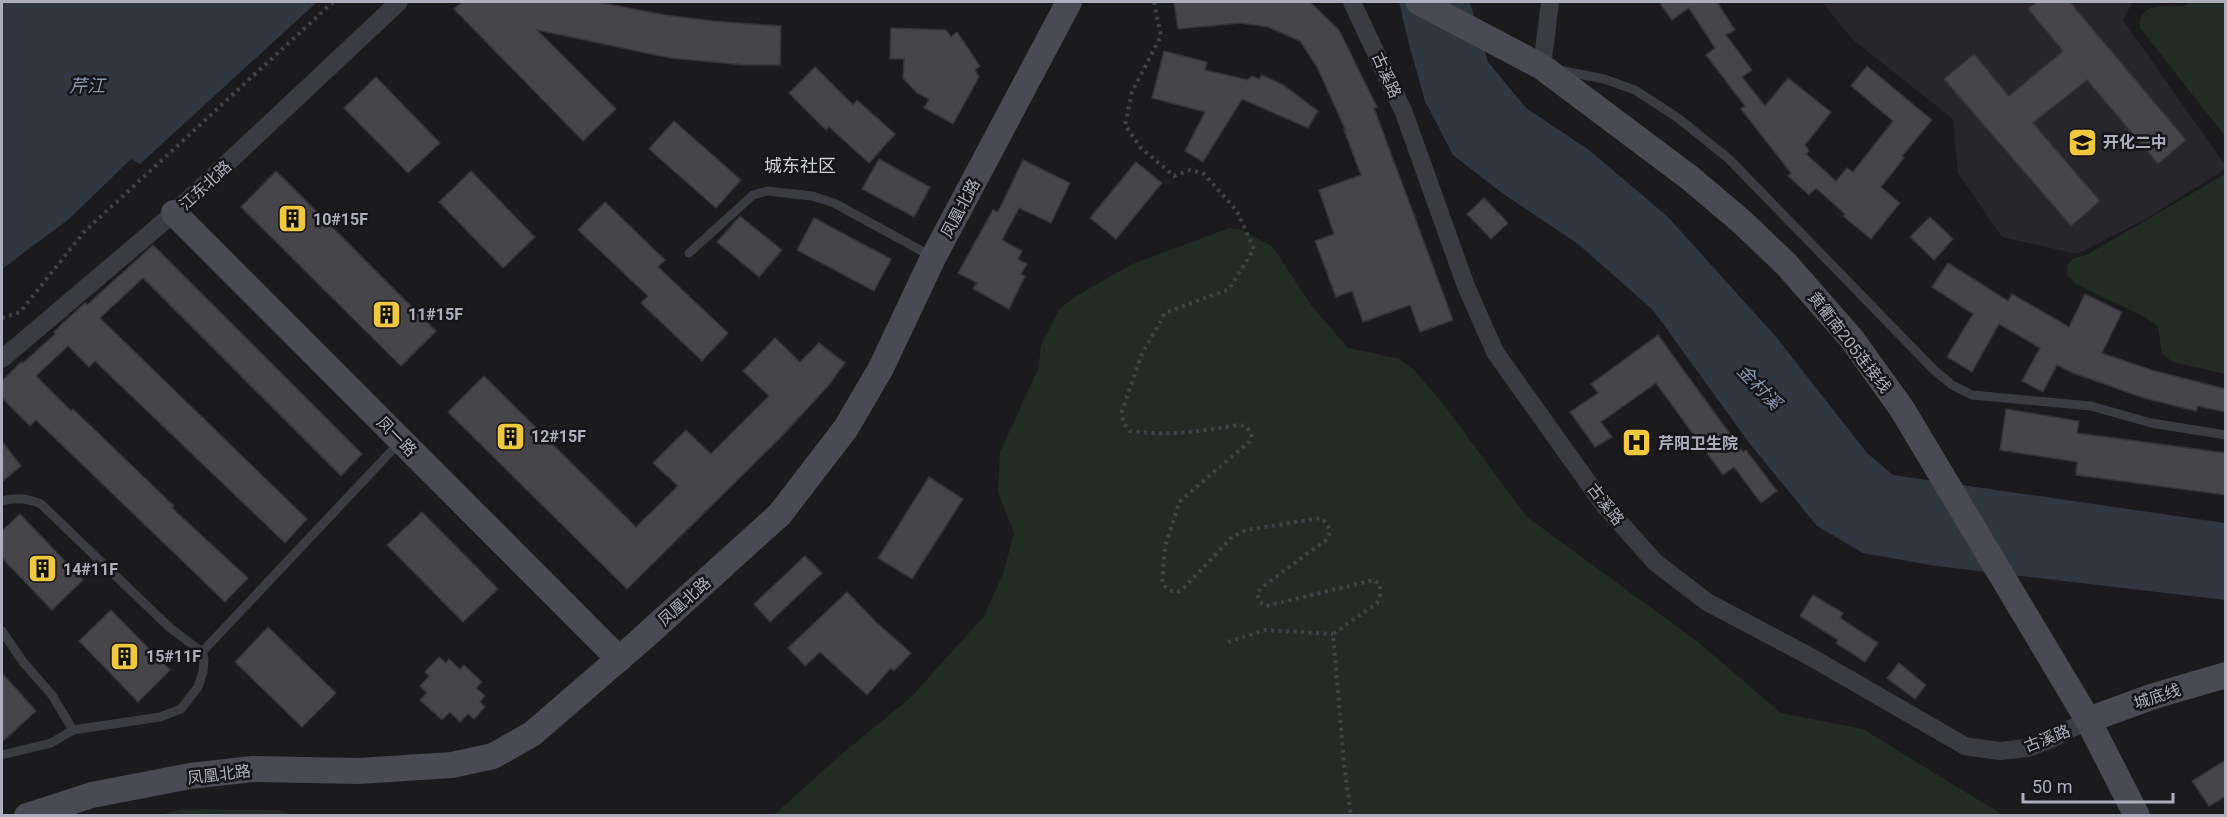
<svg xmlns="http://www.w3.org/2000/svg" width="2227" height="817" viewBox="0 0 2227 817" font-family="Roboto,'Noto Sans SC',sans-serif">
<rect width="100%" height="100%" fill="#1b1a1d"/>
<polygon fill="#27262a" points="1822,2 2133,2 2123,20 2225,165 2225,169 2146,219 2077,254 2002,237 1958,173 1953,119 1852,39"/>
<g fill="#222b24">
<path d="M2190,2H2225V136L2140,28C2137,1 2167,6 2185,6Z"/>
<polygon points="2225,174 2225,374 2172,362 2162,353 2158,327 2145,317 2076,284 2067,275 2067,265 2073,259 2088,254"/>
<polygon points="1229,228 1242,230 1273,247 1311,305 1348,348 1400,359 1413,369 1441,401 1527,517 1698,642 1781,713 1863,729 1998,812 2001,815 774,815 837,758 911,697 984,616 1004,571 1014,533 998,492 1000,452 1038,369 1041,345 1060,308 1078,295 1130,265"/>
<polygon points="183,809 277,810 292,815 159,815"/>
</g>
<g fill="#303741">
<polygon points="2,2 317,2 140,164 131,159 69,219 2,269"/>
<polygon points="1399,2 1470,2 1488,62 1526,108 1589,150 1668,217 1777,338 1867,453 1893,475 2225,523 2225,600 1936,566 1863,553 1817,526 1750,444 1653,310 1578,244 1502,193 1453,155 1425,101 1409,44"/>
</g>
<g fill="#45454a" stroke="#353439" stroke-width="1.5">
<polygon points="462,2 598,2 665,15 712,21 781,26 780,65 745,65 670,58 537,30 616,109 583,141 454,9"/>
<polygon points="1174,2 1310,2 1339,30 1377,107 1374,108 1453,320 1420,332 1410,305 1363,322 1352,291 1336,297 1315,241 1334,234 1319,190 1361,175 1344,130 1346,131 1317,67 1300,41 1268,27 1240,23 1178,29"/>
<polygon points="1659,2 1717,2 1735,30 1726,35 1752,70 1742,77 1765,106 1788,78 1831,112 1805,145 1809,151 1806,154 1836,181 1847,168 1853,172 1893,121 1851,86 1867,66 1932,120 1902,156 1904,158 1881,187 1900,203 1871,239 1843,216 1845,214 1816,188 1809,195 1788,176 1791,173 1741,109 1745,106 1706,55 1715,48 1689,8 1672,20"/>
<polygon points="2037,2 2070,2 2186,140 2158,164 2087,80 2033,123 2100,201 2071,226 1944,79 1974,54 2009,96 2063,51 2028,9"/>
<polygon points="891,28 946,30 951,37 957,32 980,66 975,70 979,77 953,124 924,108 929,99 917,93 903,78 904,59 890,59"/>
<polygon points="1164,51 1207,62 1205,70 1248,80 1252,76 1259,79 1262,75 1283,85 1318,111 1308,128 1242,99 1203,162 1185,151 1205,112 1152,98"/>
<polygon points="815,67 853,105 857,100 895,134 869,163 829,127 826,130 789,93"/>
<polygon points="376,77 440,143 408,173 344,108"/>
<polygon points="674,121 741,180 716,208 649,149"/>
<polygon points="879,159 930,187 914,217 862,189"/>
<polygon points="1023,160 1070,183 1051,223 1019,208 1002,240 1022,251 1018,259 1027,264 1021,274 1025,276 1009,309 973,289 977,283 958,273 993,210 998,212"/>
<polygon points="1136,162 1162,183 1116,239 1090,218"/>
<polygon points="276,171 436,331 401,366 241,207"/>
<polygon points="471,171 535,237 503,268 439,202"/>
<polygon points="1484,198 1508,223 1491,239 1467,214"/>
<polygon points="605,202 665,260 658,267 728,333 702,361 641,303 648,296 578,230"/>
<polygon points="740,216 782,250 759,277 717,242"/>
<polygon points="1930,217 1953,239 1934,260 1910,237"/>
<polygon points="814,218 891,259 874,291 797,250"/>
<polygon points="153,245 362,454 341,476 143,278 100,318 307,519 285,543 95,361 89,367 68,346 36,376 71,411 73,409 174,506 172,508 248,578 225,602 36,420 30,426 2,398 2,381 21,362 23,363 55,334 54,332 65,321 85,303 87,305"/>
<polygon points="1948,263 2008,301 2012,294 2069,327 2085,294 2122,312 2102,353 2151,370 2226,389 2226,412 2198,406 2196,411 2144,398 2073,373 2057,365 2043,392 2022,381 2040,348 1999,324 1972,372 1947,357 1973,314 1932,287"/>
<polygon points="1658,335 1743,452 1746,450 1777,491 1761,503 1734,467 1723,475 1656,383 1601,422 1612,437 1595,447 1570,412 1598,393 1591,384"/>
<polygon points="775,338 800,362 819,343 845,363 828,386 782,436 627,589 448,412 484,376 636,527 678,486 653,463 686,430 711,454 769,396 743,371"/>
<polygon points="2006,409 2079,421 2077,433 2226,453 2226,495 2076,475 2077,462 2000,450"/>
<polygon points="2,441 21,466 2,482"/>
<polygon points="929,477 963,499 912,579 878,558"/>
<polygon points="422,512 498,589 463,622 387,545"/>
<polygon points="20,514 83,580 52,610 2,558 2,531"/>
<polygon points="805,556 822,573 770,622 754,604"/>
<polygon points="847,592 876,622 911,653 894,671 891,668 867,695 820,652 805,666 788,648"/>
<polygon points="1813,595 1843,613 1840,618 1878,643 1865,662 1836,643 1838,640 1800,616"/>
<polygon points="111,610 170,670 138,702 79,641"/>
<polygon points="268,627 336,693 302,727 235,662"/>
<polygon points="439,657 446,663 449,659 460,669 464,665 482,682 476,688 485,696 480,702 485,707 474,719 468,714 460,722 450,712 442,720 420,700 427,693 420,686 429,676 425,672"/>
<polygon points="1899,663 1926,685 1915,699 1887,678"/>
<polygon points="2,673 36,711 2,742"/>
<polygon points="2226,760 2226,796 2209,806 2192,781"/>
</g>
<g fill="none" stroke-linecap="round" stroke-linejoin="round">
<g stroke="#414349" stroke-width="4" stroke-dasharray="3 4.5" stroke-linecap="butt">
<path d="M1154,2L1161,36L1132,92L1125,125L1141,148L1174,176L1190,170L1204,174L1237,211L1254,249L1229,289L1165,313L1141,356L1122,411L1123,422L1130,431C1170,436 1198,432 1238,425L1245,426L1251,432L1252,438L1249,442L1179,502L1165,547L1162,583C1168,590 1172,593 1181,591L1232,537L1246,530L1321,518L1327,524L1330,532L1326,540L1262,587L1257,594L1260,602L1266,606L1374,580L1380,584V596L1377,603L1333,634L1344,764L1351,816"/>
<polyline points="2,318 20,312 84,232 333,2"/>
<polyline points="1228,642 1265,630 1333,634"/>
</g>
<g stroke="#3b3c42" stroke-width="9">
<polyline points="1559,70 1604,79 1635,90 1678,118 1729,159 1934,370 1952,385 1972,395 2091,406 2151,423 2226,435"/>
<polyline points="689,253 753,195 767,191 812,196 834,203 931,256"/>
<path d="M2,501C16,497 28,498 41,504L169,627L202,652L204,659L203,672L198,687L181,709L160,717L73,730L51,743L2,755"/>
<polyline points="2,631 23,662 52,695 73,730"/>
<polyline points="202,652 399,443"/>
</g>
<g stroke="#3b3c42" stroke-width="18">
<polyline points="1352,2 1404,113 1466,286 1495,352 1604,505 1656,563 1707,602 1809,656 1965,746 1999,751 2028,748 2051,739 2088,720"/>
<polyline points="1542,67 1550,2"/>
<polyline points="2,359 174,213 399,2"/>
</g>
<g stroke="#494a52" stroke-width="26">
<polyline points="1419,2 1542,67 1690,178 1742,222 1786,264 1851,338 1902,409 2088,720 2137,816"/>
<polyline points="174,213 619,659"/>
<polyline points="2088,720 2154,696 2226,675"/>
<polyline points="27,816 92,795 190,776 253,769 359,771 452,765 493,756 532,734 642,639 780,514 846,428 881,368 933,258 1069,2"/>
</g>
</g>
<defs>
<symbol id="school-square" viewBox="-11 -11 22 22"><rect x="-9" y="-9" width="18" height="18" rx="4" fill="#efc840" stroke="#161518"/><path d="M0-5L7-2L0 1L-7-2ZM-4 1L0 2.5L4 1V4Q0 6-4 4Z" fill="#111"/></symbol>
<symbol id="building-square" viewBox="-11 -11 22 22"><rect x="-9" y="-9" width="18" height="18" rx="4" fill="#efc840" stroke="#161518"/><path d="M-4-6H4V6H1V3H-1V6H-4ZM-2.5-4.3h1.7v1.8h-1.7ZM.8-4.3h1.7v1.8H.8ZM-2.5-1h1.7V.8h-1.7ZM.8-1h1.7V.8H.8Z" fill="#111"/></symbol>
<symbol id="hospital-square" viewBox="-11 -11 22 22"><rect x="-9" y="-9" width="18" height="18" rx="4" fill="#efc840" stroke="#161518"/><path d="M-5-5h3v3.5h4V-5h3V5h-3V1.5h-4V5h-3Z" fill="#111"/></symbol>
</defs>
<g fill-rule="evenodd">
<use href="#school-square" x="2066" y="126" width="33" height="33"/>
<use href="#building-square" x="276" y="202" width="33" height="33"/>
<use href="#building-square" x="370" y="298" width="33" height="33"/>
<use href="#building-square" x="494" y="420" width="33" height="33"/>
<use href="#hospital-square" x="1620" y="426" width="33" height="33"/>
<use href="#building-square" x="26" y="552" width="33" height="33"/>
<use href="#building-square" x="108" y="640" width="33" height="33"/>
</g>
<g text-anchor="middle" stroke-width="5" stroke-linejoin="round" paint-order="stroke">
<g font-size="16" fill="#adb0bc" stroke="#161518">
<text transform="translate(1387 75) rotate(66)" y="6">古溪路</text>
<text transform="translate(205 185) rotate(-43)" y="6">江东北路</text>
<text transform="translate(960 208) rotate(-62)" y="6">凤凰北路</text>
<text transform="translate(1850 342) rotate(52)" y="6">黄衢南205连接线</text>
<text transform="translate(397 436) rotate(45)" y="6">凤一路</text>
<text transform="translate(1606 504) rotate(52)" y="6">古溪路</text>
<text transform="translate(684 601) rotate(-42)" y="6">凤凰北路</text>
<text transform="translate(2157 696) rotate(-18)" y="6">城底线</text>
<text transform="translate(2047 738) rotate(-21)" y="6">古溪路</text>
<text transform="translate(219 774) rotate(-7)" y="6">凤凰北路</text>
</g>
<g font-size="16" font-weight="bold" fill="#adb0bc" stroke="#161518" text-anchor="start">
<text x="2103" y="148">开化二中</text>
<text x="313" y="225">10#15F</text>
<text x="408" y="320">11#15F</text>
<text x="531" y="442">12#15F</text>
<text x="1658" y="449">芹阳卫生院</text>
<text x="63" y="575">14#11F</text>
<text x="146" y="662">15#11F</text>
</g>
<g font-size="18" font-style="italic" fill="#8699b5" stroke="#161518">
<text x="87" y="92">芹江</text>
<text transform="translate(1759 387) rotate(46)" y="6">金村溪</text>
</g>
<g font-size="18" fill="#ced0d8" stroke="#161518">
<text x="800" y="172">城东社区</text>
</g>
</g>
<rect width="2227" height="817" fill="none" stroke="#adb0bc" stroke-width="6"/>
<path d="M2023 793v9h150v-9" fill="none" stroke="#adb0bc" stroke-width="3"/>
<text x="2032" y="793" font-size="18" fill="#adb0bc" stroke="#161518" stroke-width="4.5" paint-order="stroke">50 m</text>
</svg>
